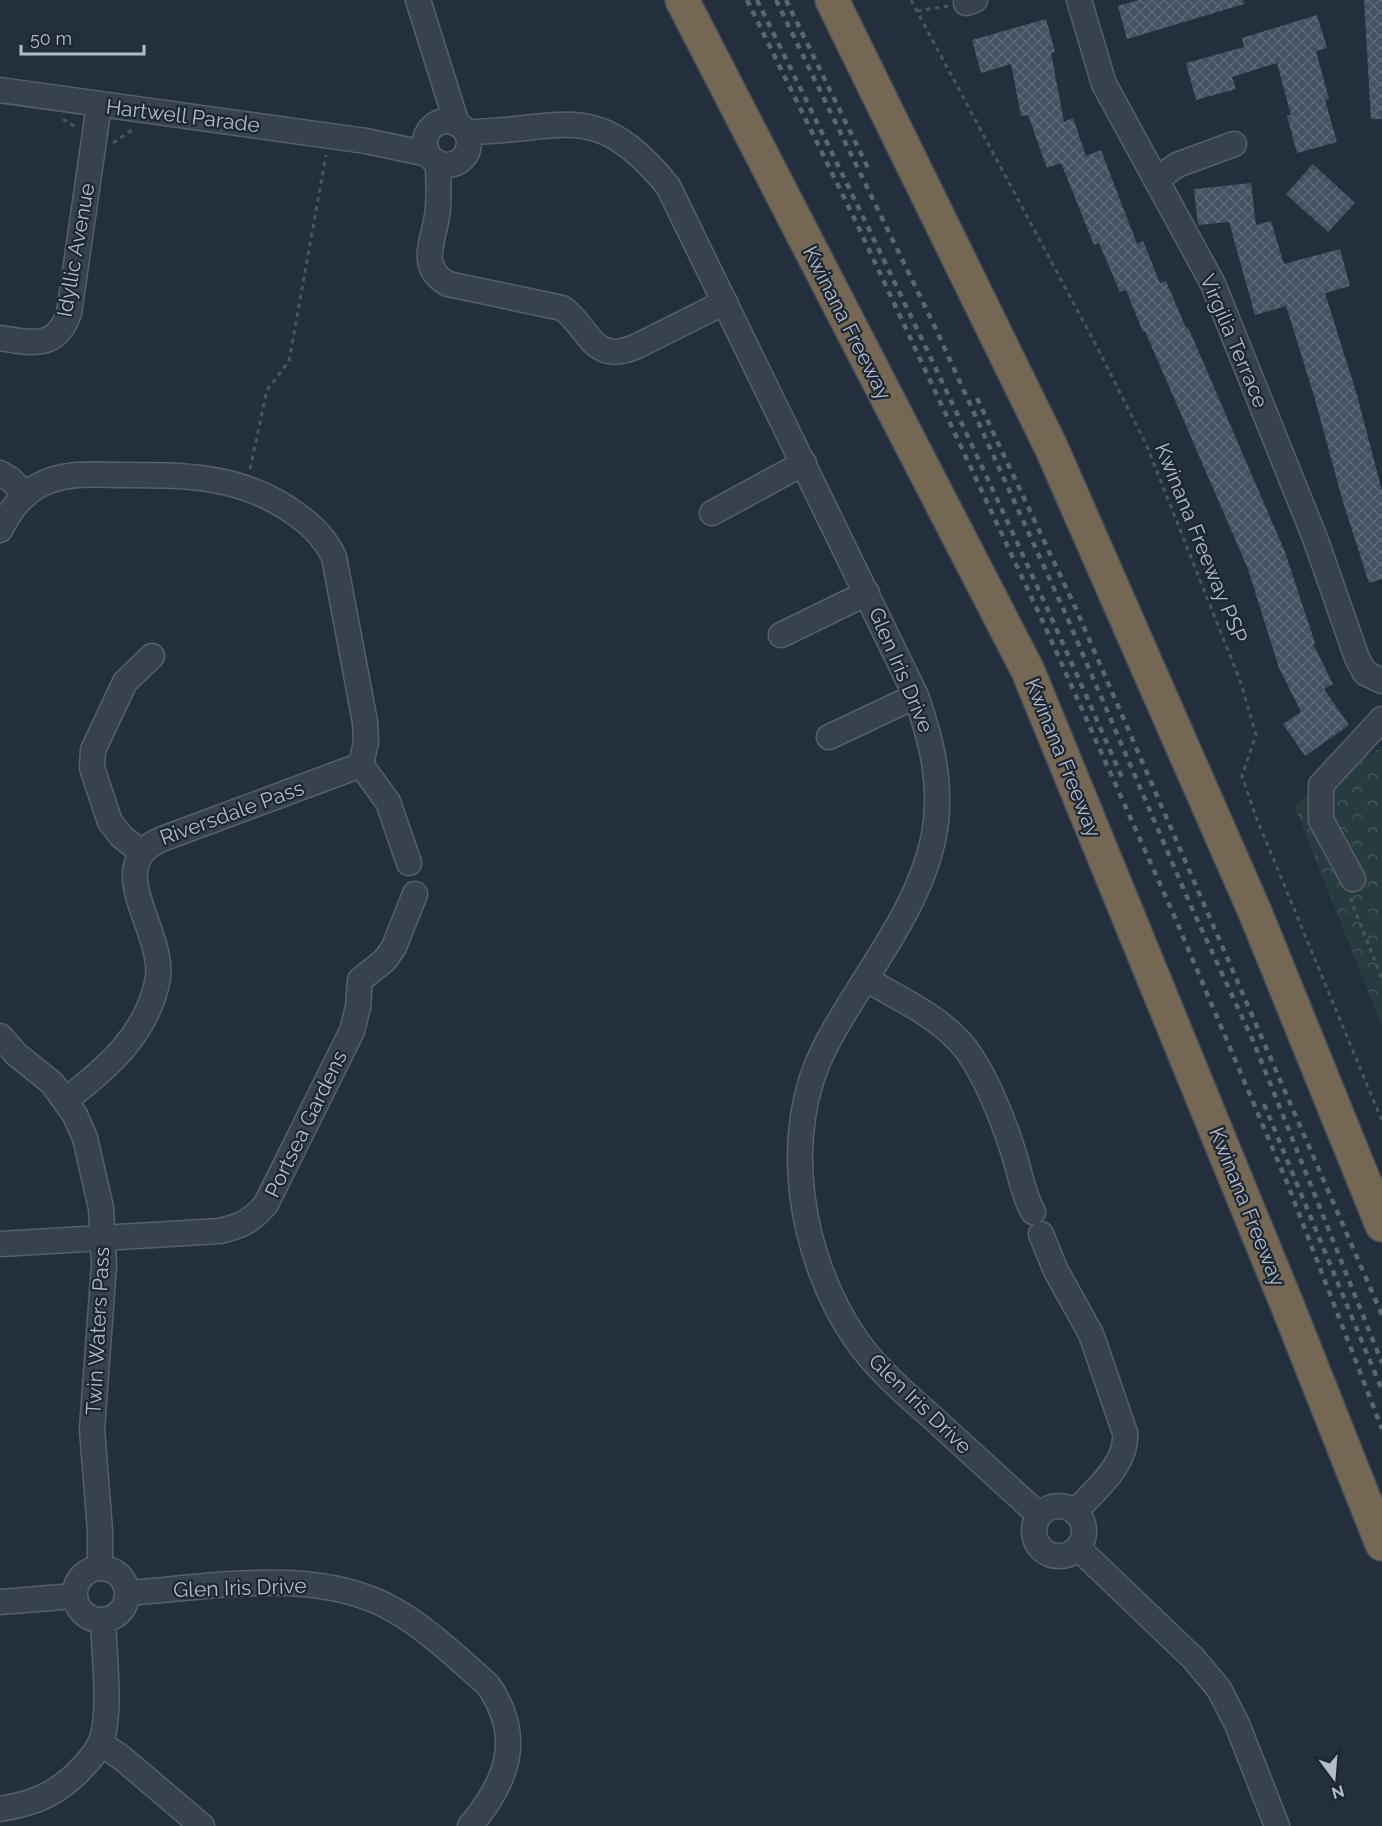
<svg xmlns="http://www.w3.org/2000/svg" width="1382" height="1826" viewBox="0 0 1382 1826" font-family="Raleway,sans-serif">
<defs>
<pattern id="forest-crowns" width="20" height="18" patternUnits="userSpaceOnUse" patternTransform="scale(1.5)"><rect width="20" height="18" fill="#263c3f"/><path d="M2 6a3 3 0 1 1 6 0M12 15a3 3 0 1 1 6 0" fill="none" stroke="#435659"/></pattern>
<pattern id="building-cross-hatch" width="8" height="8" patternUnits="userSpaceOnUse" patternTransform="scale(1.5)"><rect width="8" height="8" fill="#455162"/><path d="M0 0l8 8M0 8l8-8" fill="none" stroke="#5d6877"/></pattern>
</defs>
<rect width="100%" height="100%" fill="#242f3e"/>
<polygon fill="url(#forest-crowns)" points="1382,746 1382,1026 1294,805"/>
<g fill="url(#building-cross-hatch)">
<polygon points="1139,0 1243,0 1244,4 1127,39 1118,6"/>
<polygon points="1364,0 1382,0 1382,119 1371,119"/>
<polygon points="1317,15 1327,48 1316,51 1329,99 1325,100 1337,142 1297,153 1287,116 1291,115 1277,63 1232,77 1236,89 1196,100 1186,63 1244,47 1242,38"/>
<polygon points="1046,19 1055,52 1051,53 1064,122 1073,118 1086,156 1101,150 1137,244 1143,241 1160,283 1166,281 1186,328 1188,327 1285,552 1315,643 1313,644 1333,684 1324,689 1349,725 1305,756 1283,724 1301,712 1279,668 1248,569 1145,331 1143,332 1126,290 1120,292 1099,243 1094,245 1061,163 1047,168 1028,115 1021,116 1011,64 981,73 972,40"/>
<polygon points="1313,164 1355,203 1328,232 1286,194"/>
<polygon points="1251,183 1256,225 1271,221 1284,264 1340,249 1350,286 1325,293 1357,395 1382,491 1382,579 1369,583 1343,502 1314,396 1286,306 1255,315 1229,222 1198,225 1194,189"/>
</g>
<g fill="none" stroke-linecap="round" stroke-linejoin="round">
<defs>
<g id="minor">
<polyline points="418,0 457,124"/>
<polyline points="1079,0 1104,84 1213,284 1315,538 1357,658 1365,673 1382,681"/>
<polyline points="966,3 975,0"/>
<polyline points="0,90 366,141 428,154"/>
<circle cx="447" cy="143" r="22"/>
<path d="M466,132C565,131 595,97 668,186L916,696C932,742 943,786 934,835C919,912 862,976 826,1045C779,1134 800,1257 855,1338C877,1370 906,1394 934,1419C969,1451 1004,1483 1039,1515"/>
<path d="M438,163C438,180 440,198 437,216C433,243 418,267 448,284L562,308C590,327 591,365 635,347L725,302"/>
<polyline points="1156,180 1177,165 1234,144"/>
<path d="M0,338C32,343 56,350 69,313L99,105"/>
<polyline points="0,473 10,479 26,495"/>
<polyline points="712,513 804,463"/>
<path d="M0,530C10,511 20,496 38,486C64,471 95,475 124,475C183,475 236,475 287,508C308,522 323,534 334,557L365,722L366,742L361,765"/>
<polyline points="781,635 867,593"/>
<polyline points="829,737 916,696"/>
<polyline points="361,765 388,802 409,863"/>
<polyline points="141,852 121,836 110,822 92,768 93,750 125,682 152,656"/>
<polyline points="1353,879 1321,820 1321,785 1382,719"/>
<path d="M866,979C896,997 934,1014 958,1040C981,1063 1003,1119 1013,1151C1020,1172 1022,1192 1033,1212"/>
<polyline points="0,1036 16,1054 52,1083 75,1115 85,1138 101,1208 104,1265 92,1429 100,1531 100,1568"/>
<path d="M66,1100C107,1068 145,1036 157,983C169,934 98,866 162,839L361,765"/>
<path d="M1041,1234L1056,1271L1091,1334L1125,1433C1128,1464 1094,1491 1075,1512"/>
<path d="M0,1244L220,1231C241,1226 252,1221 266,1204L352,1031L358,1007L360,980L385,960L394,947L415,894"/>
<circle cx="1059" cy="1531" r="25"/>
<polyline points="1078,1548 1193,1658 1219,1689 1237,1724 1277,1826"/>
<circle cx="101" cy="1594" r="26"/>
<path d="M128,1593C213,1587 317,1566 394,1610C425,1627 461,1661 488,1685C524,1737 508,1781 470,1826"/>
<polyline points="0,1602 75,1596"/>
<polyline points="100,1743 122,1758 202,1826"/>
<path d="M0,1809C30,1804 51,1797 74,1776C84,1766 94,1757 100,1744C112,1717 104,1653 103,1621"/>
</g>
<g id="highway">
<polyline points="682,0 1028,671 1288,1307 1382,1544"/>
<polyline points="832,0 1051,447 1255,912 1382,1225"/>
</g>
</defs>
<use href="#minor" stroke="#565f6c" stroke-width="27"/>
<use href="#highway" stroke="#434c59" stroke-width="36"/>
<g stroke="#44595c" stroke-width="3" stroke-dasharray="4.5 4.5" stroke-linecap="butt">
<polyline points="911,0 1096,345 1146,444 1241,683 1256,735 1242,776 1256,817 1382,1121"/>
<polyline points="917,11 948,6"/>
<polyline points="63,119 77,128"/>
<polyline points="113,143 132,130"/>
<polyline points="250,469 267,390 289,361 326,155"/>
<polyline points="1350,898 1382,979"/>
</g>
<use href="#minor" stroke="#38414e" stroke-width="24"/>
<use href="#highway" stroke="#746855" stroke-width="33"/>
<g stroke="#5a6575" stroke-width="4.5" stroke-dasharray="6 6" stroke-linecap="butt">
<polyline points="747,0 857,224 1043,622 1173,913 1286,1180 1382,1429"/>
<path d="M757,0C884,258 1009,516 1123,780"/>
<polyline points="776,0 934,325 1066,615 1190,904 1254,1043 1382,1363"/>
<polyline points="786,0 868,168"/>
<polyline points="977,398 1076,609 1382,1315"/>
<polyline points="1264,1104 1382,1390"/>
</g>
</g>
<g text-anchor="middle" stroke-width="4.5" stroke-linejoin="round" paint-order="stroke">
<g font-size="21" fill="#b4bcc9" stroke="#1d2633">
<text transform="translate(183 116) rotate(7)" y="7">Hartwell Parade</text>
<text transform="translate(76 250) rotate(-80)" y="7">Idyllic Avenue</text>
<text transform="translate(847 323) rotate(63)" y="7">Kwinana Freeway</text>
<text transform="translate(1234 341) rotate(67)" y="7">Virgilia Terrace</text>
<text transform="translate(1201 543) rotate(68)" y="7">Kwinana Freeway PSP</text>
<text transform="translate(901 670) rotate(67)" y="7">Glen Iris Drive</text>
<text transform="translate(1063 758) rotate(68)" y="7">Kwinana Freeway</text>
<text transform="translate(232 813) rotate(-20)" y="7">Riversdale Pass</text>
<text transform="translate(306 1124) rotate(-64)" y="7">Portsea Gardens</text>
<text transform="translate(1247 1207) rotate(68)" y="7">Kwinana Freeway</text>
<text transform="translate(98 1331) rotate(-87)" y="7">Twin Waters Pass</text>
<text transform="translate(920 1404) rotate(44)" y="7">Glen Iris Drive</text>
<text transform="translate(240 1588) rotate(-2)" y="7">Glen Iris Drive</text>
</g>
</g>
<g transform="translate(1334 1778) rotate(164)" stroke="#1d2633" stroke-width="4.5" paint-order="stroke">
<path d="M0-4.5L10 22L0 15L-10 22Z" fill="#b4bcc9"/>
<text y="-9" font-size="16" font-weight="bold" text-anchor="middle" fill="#b4bcc9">N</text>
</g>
<path d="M21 45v9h123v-9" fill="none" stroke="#b4bcc9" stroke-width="3"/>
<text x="30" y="45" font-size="18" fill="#b4bcc9" stroke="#1d2633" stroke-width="4.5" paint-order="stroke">50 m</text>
</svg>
